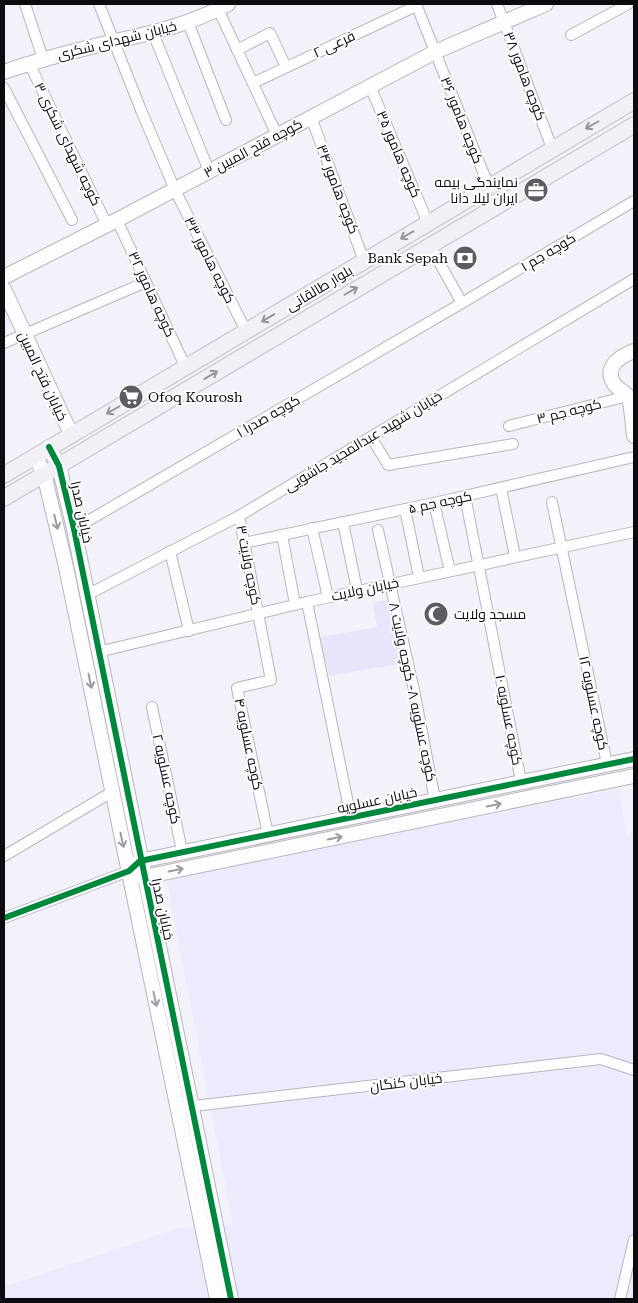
<svg xmlns="http://www.w3.org/2000/svg" width="638" height="1303" viewBox="0 0 638 1303" font-family="'Roboto Serif',Cairo,serif">
<rect width="100%" height="100%" fill="#f3f2fa"/>
<polygon fill="#eceafc" points="620,789 626,835 634,833 634,1068 631,1075 634,1081 634,1299 4,1299 4,1287 178,1228 233,1224 166,878"/>
<polygon fill="#e7e5f9" points="387,600 400,664 329,676 320,637 377,627 372,602"/>
<g fill="none" stroke-linecap="round" stroke-linejoin="round">
<defs>
<g id="street">
<polyline points="25,4 43,59"/>
<polyline points="99,4 141,110 175,190 246,331"/>
<polyline points="416,4 489,187"/>
<polyline points="497,4 552,148"/>
<polyline points="218,9 277,135"/>
<polyline points="188,22 226,120"/>
<polyline points="153,33 209,171"/>
<polyline points="571,35 628,4"/>
<polyline points="237,50 270,33 286,67"/>
<polyline points="29,63 107,225"/>
<polyline points="253,83 416,6"/>
<polyline points="370,86 428,223"/>
<polyline points="4,88 72,220"/>
<polyline points="311,117 364,261"/>
<polyline points="117,220 186,368"/>
<polyline points="430,246 462,303"/>
<polyline points="4,343 146,282"/>
<polyline points="509,426 628,396"/>
<polyline points="371,437 388,465 513,444"/>
<polyline points="501,488 515,556"/>
<polyline points="465,496 521,781"/>
<polyline points="552,502 607,764"/>
<polyline points="434,503 450,571"/>
<polyline points="405,509 419,577"/>
<polyline points="239,516 271,680 237,688 268,834"/>
<polyline points="343,522 357,590"/>
<polyline points="312,528 328,597"/>
<polyline points="74,529 462,303 634,201"/>
<polyline points="378,530 414,690 435,800"/>
<polyline points="282,535 295,604"/>
<polyline points="244,543 434,503 634,457"/>
<polyline points="170,551 189,631"/>
<polyline points="87,595 239,516 634,279"/>
<polyline points="307,602 351,818"/>
<polyline points="98,652 307,602 634,532"/>
<polyline points="152,707 182,851"/>
<polyline points="4,856 112,792"/>
<polyline points="4,918 129,871"/>
<polyline points="185,1107 601,1059 634,1070"/>
<polyline points="620,1299 634,1240"/>
</g>
<g id="secondary">
<path d="M4,72C40,59 78,50 115,41C154,33 193,23 228,4"/>
<polyline points="4,277 117,220 435,52 546,4"/>
<polyline points="4,289 71,434"/>
<path d="M634,351C621,356 604,366 613,382C616,389 624,391 628,396C631,401 633,428 634,436"/>
<polyline points="49,447 59,466 74,529 231,1299"/>
<polyline points="35,456 44,474 66,567 217,1299"/>
<polyline points="634,759 140,861 129,871 144,877 634,776"/>
</g>
<g id="primary">
<polyline points="4,475 634,101"/>
<polyline points="4,498 634,125"/>
</g>
</defs>
<use href="#street" stroke="#b7b6bd" stroke-width="12"/>
<use href="#secondary" stroke="#b7b6bd" stroke-width="16"/>
<use href="#primary" stroke="#cfced2" stroke-width="18"/>
<use href="#street" stroke="#fdfdfe" stroke-width="10"/>
<use href="#secondary" stroke="#fdfdfe" stroke-width="14"/>
<use href="#primary" stroke="#f1f0f7" stroke-width="15"/>
<defs>
<g id="cycleway">
<polyline points="49,447 59,466 74,529 231,1299"/>
<polyline points="4,918 129,871 140,861 634,759"/>
</g>
</defs>
<use href="#cycleway" stroke="#fdfdfd" stroke-width="9"/>
<use href="#cycleway" stroke="#00873e" stroke-width="6"/>
</g>
<defs><path id="oneway-shaft" d="M-6 0H5M1.5-3L5.5 0L1.5 3" fill="none" stroke-width="1.6" stroke-linecap="round" stroke-linejoin="round" transform="scale(1.25)"/></defs>
<g stroke="#95949b">
<use href="#oneway-shaft" transform="translate(592 125) rotate(150)"/>
<use href="#oneway-shaft" transform="translate(407 235) rotate(150)"/>
<use href="#oneway-shaft" transform="translate(351 291) rotate(-30)"/>
<use href="#oneway-shaft" transform="translate(268 318) rotate(149)"/>
<use href="#oneway-shaft" transform="translate(211 375) rotate(-31)"/>
<use href="#oneway-shaft" transform="translate(113 410) rotate(150)"/>
</g>
<g stroke="#9c9c9f">
<use href="#oneway-shaft" transform="translate(56 522) rotate(76)"/>
<use href="#oneway-shaft" transform="translate(90 681) rotate(78)"/>
<use href="#oneway-shaft" transform="translate(494 805) rotate(-12)"/>
<use href="#oneway-shaft" transform="translate(335 838) rotate(-12)"/>
<use href="#oneway-shaft" transform="translate(122 840) rotate(78)"/>
<use href="#oneway-shaft" transform="translate(176 870) rotate(-12)"/>
<use href="#oneway-shaft" transform="translate(155 999) rotate(78)"/>
</g>
<defs>
<symbol id="office-disc" viewBox="-11 -11 22 22"><circle r="9.5" fill="#5c5c62" stroke="#fdfdfd"/><path d="M-6-3h4V-5.5h4V-3h4V5H-6ZM-1-4.5V-3h2v-1.5ZM-6 0V1H6V0Z" fill="#fff"/></symbol>
<symbol id="bank-disc" viewBox="-11 -11 22 22"><circle r="9.5" fill="#5c5c62" stroke="#fdfdfd"/><path d="M-6-4H6V4H-6ZM0-2.3a2.3 2.3 0 1 0 0 4.6a2.3 2.3 0 1 0 0-4.6Z" fill="#fff"/></symbol>
<symbol id="supermarket-disc" viewBox="-11 -11 22 22"><circle r="9.5" fill="#5c5c62" stroke="#fdfdfd"/><path d="M-6-5.5h2.5l.6 2H6L4.5 2H-2.5L-4.4-4H-6ZM-1.5 3.2a1.3 1.3 0 1 0 .1 0ZM3 3.2a1.3 1.3 0 1 0 .1 0Z" fill="#fff"/></symbol>
<symbol id="mosque-disc" viewBox="-11 -11 22 22"><circle r="9.5" fill="#5c5c62" stroke="#fdfdfd"/><path d="M3.5-4.9A6 6 0 1 0 3.5 4.9A5 5 0 1 1 3.5-4.9Z" fill="#fff"/></symbol>
</defs>
<g fill-rule="evenodd">
<use href="#office-disc" x="522" y="176" width="28" height="28"/>
<use href="#bank-disc" x="451" y="244" width="28" height="28"/>
<use href="#supermarket-disc" x="117" y="383" width="28" height="28"/>
<use href="#mosque-disc" x="422" y="600" width="28" height="28"/>
</g>
<g text-anchor="middle" stroke-width="4" stroke-linejoin="round" paint-order="stroke">
<g font-size="14" fill="#0b0b10" stroke="#fdfdfd">
<text transform="translate(117 40) rotate(-14)" y="5">خیابان شهدای شکری</text>
<text transform="translate(334 44) rotate(-25)" y="5">فرعی ۲</text>
<text transform="translate(525 76) rotate(69)" y="5">کوچه هامور ۳۸</text>
<text transform="translate(462 120) rotate(68)" y="5">کوچه هامور ۳۶</text>
<text transform="translate(68 144) rotate(64)" y="5">کوچه شهدای شکری ۳</text>
<text transform="translate(253 148) rotate(-28)" y="5">کوچه فتح المبین ۳</text>
<text transform="translate(399 154) rotate(67)" y="5">کوچه هامور ۳۵</text>
<text transform="translate(338 189) rotate(69)" y="5">کوچه هامور ۳۴</text>
<text transform="translate(548 252) rotate(-31)" y="5">کوچه جم ۱</text>
<text transform="translate(210 260) rotate(63)" y="5">کوچه هامور ۳۳</text>
<text transform="translate(319 288) rotate(-31)" y="5">بلوار طالقانی</text>
<text transform="translate(152 294) rotate(65)" y="5">کوچه هامور ۳۲</text>
<text transform="translate(43 376) rotate(65)" y="5">خیابان فتح المبین</text>
<text transform="translate(569 411) rotate(-14)" y="5">کوچه جم ۳</text>
<text transform="translate(268 416) rotate(-30)" y="5">کوچه صدرا ۱</text>
<text transform="translate(363 441) rotate(-31)" y="5">خیابان شهید عبدالمجید جاشویی</text>
<text transform="translate(440 502) rotate(-12)" y="5">کوچه جم ۵</text>
<text transform="translate(82 512) rotate(78)" y="5">خیابان صدرا</text>
<text transform="translate(249 565) rotate(79)" y="5">کوچه ولایت ۳</text>
<text transform="translate(365 589) rotate(-12)" y="5">خیابان ولایت</text>
<text transform="translate(413 692) rotate(78)" y="5">کوچه عسلویه ۸- کوچه ولایت ۸</text>
<text transform="translate(594 703) rotate(78)" y="5">کوچه عسلویه ۱۲</text>
<text transform="translate(509 720) rotate(79)" y="5">کوچه عسلویه ۱۰</text>
<text transform="translate(249 744) rotate(78)" y="5">کوچه عسلویه ۴</text>
<text transform="translate(167 779) rotate(78)" y="5">کوچه عسلویه ۲</text>
<text transform="translate(377 800) rotate(-12)" y="5">خیابان عسلویه</text>
<text transform="translate(163 909) rotate(78)" y="5">خیابان صدرا</text>
<text transform="translate(406 1082) rotate(-7)" y="5">خیابان کنگان</text>
</g>
<g font-size="14" fill="#0b0b10" stroke="#fdfdfd" text-anchor="end">
<text x="518" y="187">نمایندگی بیمه<tspan x="518" dy="16">ایران لیلا دانا</tspan></text>
<text x="448" y="263">Bank Sepah</text>
<text x="148" y="402" text-anchor="start">Ofoq Kourosh</text>
<text x="454" y="619" text-anchor="start">مسجد ولایت</text>
</g>
</g>
<rect width="638" height="1303" fill="none" stroke="#0b0b10" stroke-width="10"/>
</svg>
